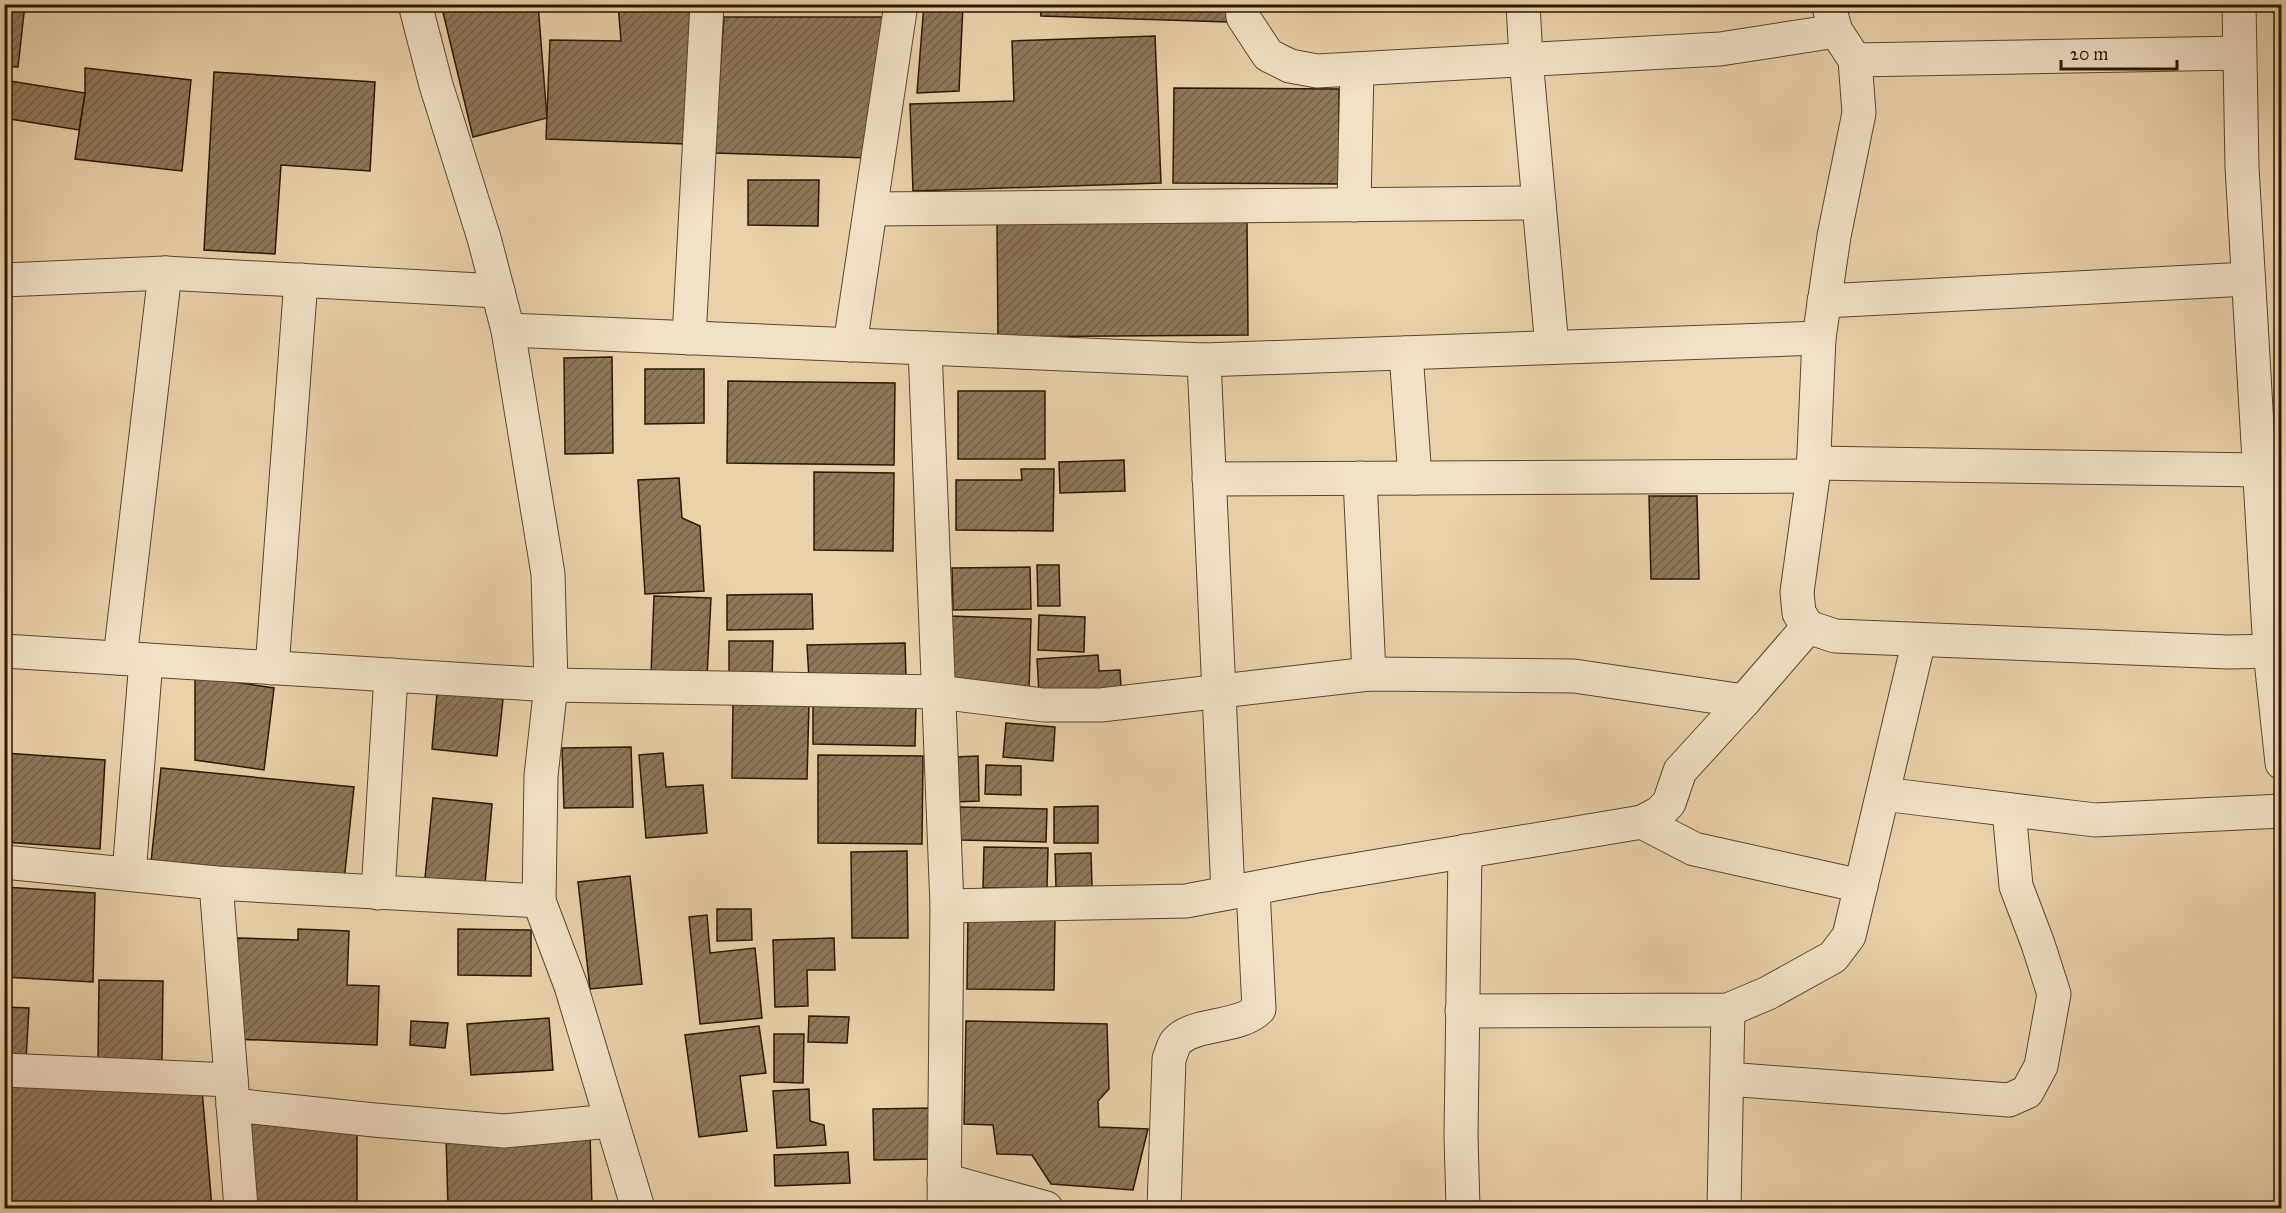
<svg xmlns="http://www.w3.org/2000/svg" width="2286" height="1213" viewBox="0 0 2286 1213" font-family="'IM FELL Great Primer',serif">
<defs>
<pattern id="building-hatch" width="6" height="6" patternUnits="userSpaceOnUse" patternTransform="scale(1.5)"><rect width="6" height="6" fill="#8d7859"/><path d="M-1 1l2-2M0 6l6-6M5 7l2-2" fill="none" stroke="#736147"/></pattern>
</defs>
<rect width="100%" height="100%" fill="#e9d1a9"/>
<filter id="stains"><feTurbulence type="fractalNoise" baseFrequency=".00333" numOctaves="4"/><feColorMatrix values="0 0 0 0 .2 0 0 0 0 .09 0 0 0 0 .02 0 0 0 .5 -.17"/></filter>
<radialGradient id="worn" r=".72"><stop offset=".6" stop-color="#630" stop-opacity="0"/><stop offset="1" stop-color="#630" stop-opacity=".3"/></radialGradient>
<g fill="url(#building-hatch)" stroke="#2a1702" stroke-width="1.5">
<polygon points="4,4 25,4 18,67 4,66"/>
<polygon points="441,4 538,4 547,118 473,137"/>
<polygon points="618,4 690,4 687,144 546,139 550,40 621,41"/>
<polygon points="924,4 963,4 959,91 917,93"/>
<polygon points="1040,4 1227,4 1228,22 1041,16"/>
<polygon points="724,17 887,17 868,158 714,153"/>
<polygon points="1155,36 1161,183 913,191 910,104 1014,101 1012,41"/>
<polygon points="85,68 191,80 182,171 75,159 85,93"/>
<polygon points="214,72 375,82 370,171 281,165 275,254 204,250"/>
<polygon points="4,80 85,93 79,130 4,118"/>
<polygon points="1174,88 1339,89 1339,184 1173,183"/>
<polygon points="748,180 819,180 818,226 748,225"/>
<polygon points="1247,222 1248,335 998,337 997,224"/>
<polygon points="612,357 613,453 565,454 564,358"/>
<polygon points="645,369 704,369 704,423 645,424"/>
<polygon points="728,381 895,383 894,465 727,463"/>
<rect x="958" y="391" width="87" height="68"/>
<polygon points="1124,460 1125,491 1060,493 1059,462"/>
<polygon points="1021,469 1054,469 1053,531 956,530 956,480 1022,480"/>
<polygon points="814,472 894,473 893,551 814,550"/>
<polygon points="679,478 682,518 700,526 704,591 645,594 638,480"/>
<polygon points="1649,496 1697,496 1699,579 1651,579"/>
<polygon points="1037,565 1059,565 1060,606 1038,606"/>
<polygon points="1030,567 1031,609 953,610 952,568"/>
<polygon points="812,594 813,629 727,630 727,595"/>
<polygon points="654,596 711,598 707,677 651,674"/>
<polygon points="1039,615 1085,617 1084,652 1038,650"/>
<polygon points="950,616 1031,619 1029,690 948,688"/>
<polygon points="729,641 773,641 772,679 729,679"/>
<polygon points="905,643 906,677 809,679 807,645"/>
<polygon points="1098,655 1099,671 1120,670 1121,688 1039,693 1037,659"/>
<polygon points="195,676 274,688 264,770 195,760"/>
<polygon points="437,693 503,699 497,756 432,749"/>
<polygon points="813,699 916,701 915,746 813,744"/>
<polygon points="733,702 809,703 807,779 732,778"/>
<polygon points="1006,723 1055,727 1053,761 1003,757"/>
<polygon points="631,747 633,807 564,808 562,748"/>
<polygon points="4,753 105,760 100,849 4,842"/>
<polygon points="663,753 666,787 703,785 707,833 646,838 639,755"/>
<polygon points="818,755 923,756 922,844 818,843"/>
<polygon points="978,756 979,801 955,802 954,757"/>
<polygon points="986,765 1021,766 1021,795 985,794"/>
<polygon points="161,768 354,787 344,881 151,862"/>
<polygon points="433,798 492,804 485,884 425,878"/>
<polygon points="1098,806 1098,843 1054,843 1054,807"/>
<polygon points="960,807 1047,809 1046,842 959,840"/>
<polygon points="984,847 1048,848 1047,888 983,888"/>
<polygon points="907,851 908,938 852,938 851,852"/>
<polygon points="1091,853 1092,886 1056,887 1055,854"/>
<polygon points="630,876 642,984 590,989 578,882"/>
<polygon points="4,887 95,893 93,982 4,977"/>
<polygon points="717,909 751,909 752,940 717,941"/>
<polygon points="707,915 710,953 755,948 762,1018 700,1024 689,917"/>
<polygon points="968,915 1055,917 1054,990 967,989"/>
<polygon points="298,929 349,931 347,985 379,986 377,1045 234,1039 237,938 298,940"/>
<polygon points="458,929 531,930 531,976 458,975"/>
<polygon points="834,938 835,970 807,970 808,1006 775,1007 773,940"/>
<polygon points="99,980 163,981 162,1060 98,1060"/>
<polygon points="4,1007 29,1008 26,1060 4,1059"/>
<polygon points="809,1016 849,1017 847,1043 808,1042"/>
<polygon points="549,1018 553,1070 471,1075 467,1024"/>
<polygon points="411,1021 448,1023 445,1048 410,1045"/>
<polygon points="966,1021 1107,1024 1109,1089 1098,1101 1099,1127 1148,1129 1133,1190 1051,1184 1032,1155 997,1154 993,1125 964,1124"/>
<polygon points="759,1026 766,1073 740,1076 747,1131 699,1137 685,1035"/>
<polygon points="774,1034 804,1034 803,1083 774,1082"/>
<polygon points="4,1081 202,1090 212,1208 4,1208"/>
<polygon points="809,1089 810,1121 824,1125 826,1145 777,1148 773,1091"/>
<polygon points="933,1108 934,1159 874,1160 873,1109"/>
<polygon points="246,1123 357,1132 357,1207 252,1208"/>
<polygon points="590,1134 592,1208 448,1208 446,1136"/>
<polygon points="848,1152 850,1183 775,1186 774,1155"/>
</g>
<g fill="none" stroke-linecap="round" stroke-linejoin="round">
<defs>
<g id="street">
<polyline points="415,4 436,85 484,238 508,330 548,574 551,685 541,776 539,901 571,986 638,1208"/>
<polyline points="1242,4 1243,17 1268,55 1290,66 1317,71 1720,49 1836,31"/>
<polyline points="1523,4 1526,59 1552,347"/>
<polyline points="1828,4 1836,31 1855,60 1859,113 1834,236 1819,338 1813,476 1797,592 1799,613 1808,627 1835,636 2228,652 2282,651"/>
<polyline points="2239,4 2242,167 2270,651 2282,763"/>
<polyline points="1855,60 2239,53"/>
<polyline points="1354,205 1357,69"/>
<polyline points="871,209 1539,203"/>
<polyline points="4,280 165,273 498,291"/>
<polyline points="1824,301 2248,279"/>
<polyline points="508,330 1204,360 1819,338"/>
<polyline points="689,338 707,4"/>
<polyline points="850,345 901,4"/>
<polyline points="925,348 947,906 944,1208"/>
<polyline points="1406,353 1415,478"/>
<polyline points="1204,360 1228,893"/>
<polyline points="1813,463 2259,470"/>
<polyline points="1360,478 1369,674"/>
<polyline points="1209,479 1813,476"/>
<polyline points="4,651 551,685 939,692 1044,705 1101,705 1369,674 1574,676 1744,701"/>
<polyline points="120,658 165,273"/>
<polyline points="272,668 301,280"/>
<polyline points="1883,794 2095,820 2282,811"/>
<polyline points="1642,822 1694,849 1861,886"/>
<polyline points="4,862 216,883 539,901"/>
<polyline points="129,874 146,660"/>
<polyline points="216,883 241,1208"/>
<polyline points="378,893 391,675"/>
<polyline points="947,906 1186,901 1312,877 1642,822 1659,813 1669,803 1680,771 1744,701 1808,627"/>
<polyline points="1462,1011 1728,1010 1768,993 1833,957 1849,936 1919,640"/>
<polyline points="4,1070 231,1080"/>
<polyline points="1727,1079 2009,1100 2027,1092 2041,1066 2054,994 2038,944 2016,886 2009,810"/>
<polyline points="233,1105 374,1120 504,1131 611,1121"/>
<polyline points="944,1180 1046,1208"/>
<path d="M1164,1208L1169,1059C1171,1054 1173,1046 1176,1042C1193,1022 1239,1029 1259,1009L1253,889"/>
<polyline points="1463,1208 1461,1136 1465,851"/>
<polyline points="1724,1208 1728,1010"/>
</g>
</defs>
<use href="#street" stroke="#5a462c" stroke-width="35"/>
<use href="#street" stroke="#f1e1c7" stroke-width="33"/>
</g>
<rect width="2286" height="1213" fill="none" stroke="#e9d1a9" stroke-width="24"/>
<rect x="6" y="6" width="2274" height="1201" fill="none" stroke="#2a1702" stroke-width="3"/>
<rect x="12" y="12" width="2262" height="1189" fill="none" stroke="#2a1702" stroke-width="1.5"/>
<path d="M2061 60v9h116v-9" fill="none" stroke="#2a1702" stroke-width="3"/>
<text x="2070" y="60" font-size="18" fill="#2a1702" stroke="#f1e1c7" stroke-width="4.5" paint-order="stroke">20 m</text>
<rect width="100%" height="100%" filter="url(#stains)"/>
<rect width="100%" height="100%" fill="url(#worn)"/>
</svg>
